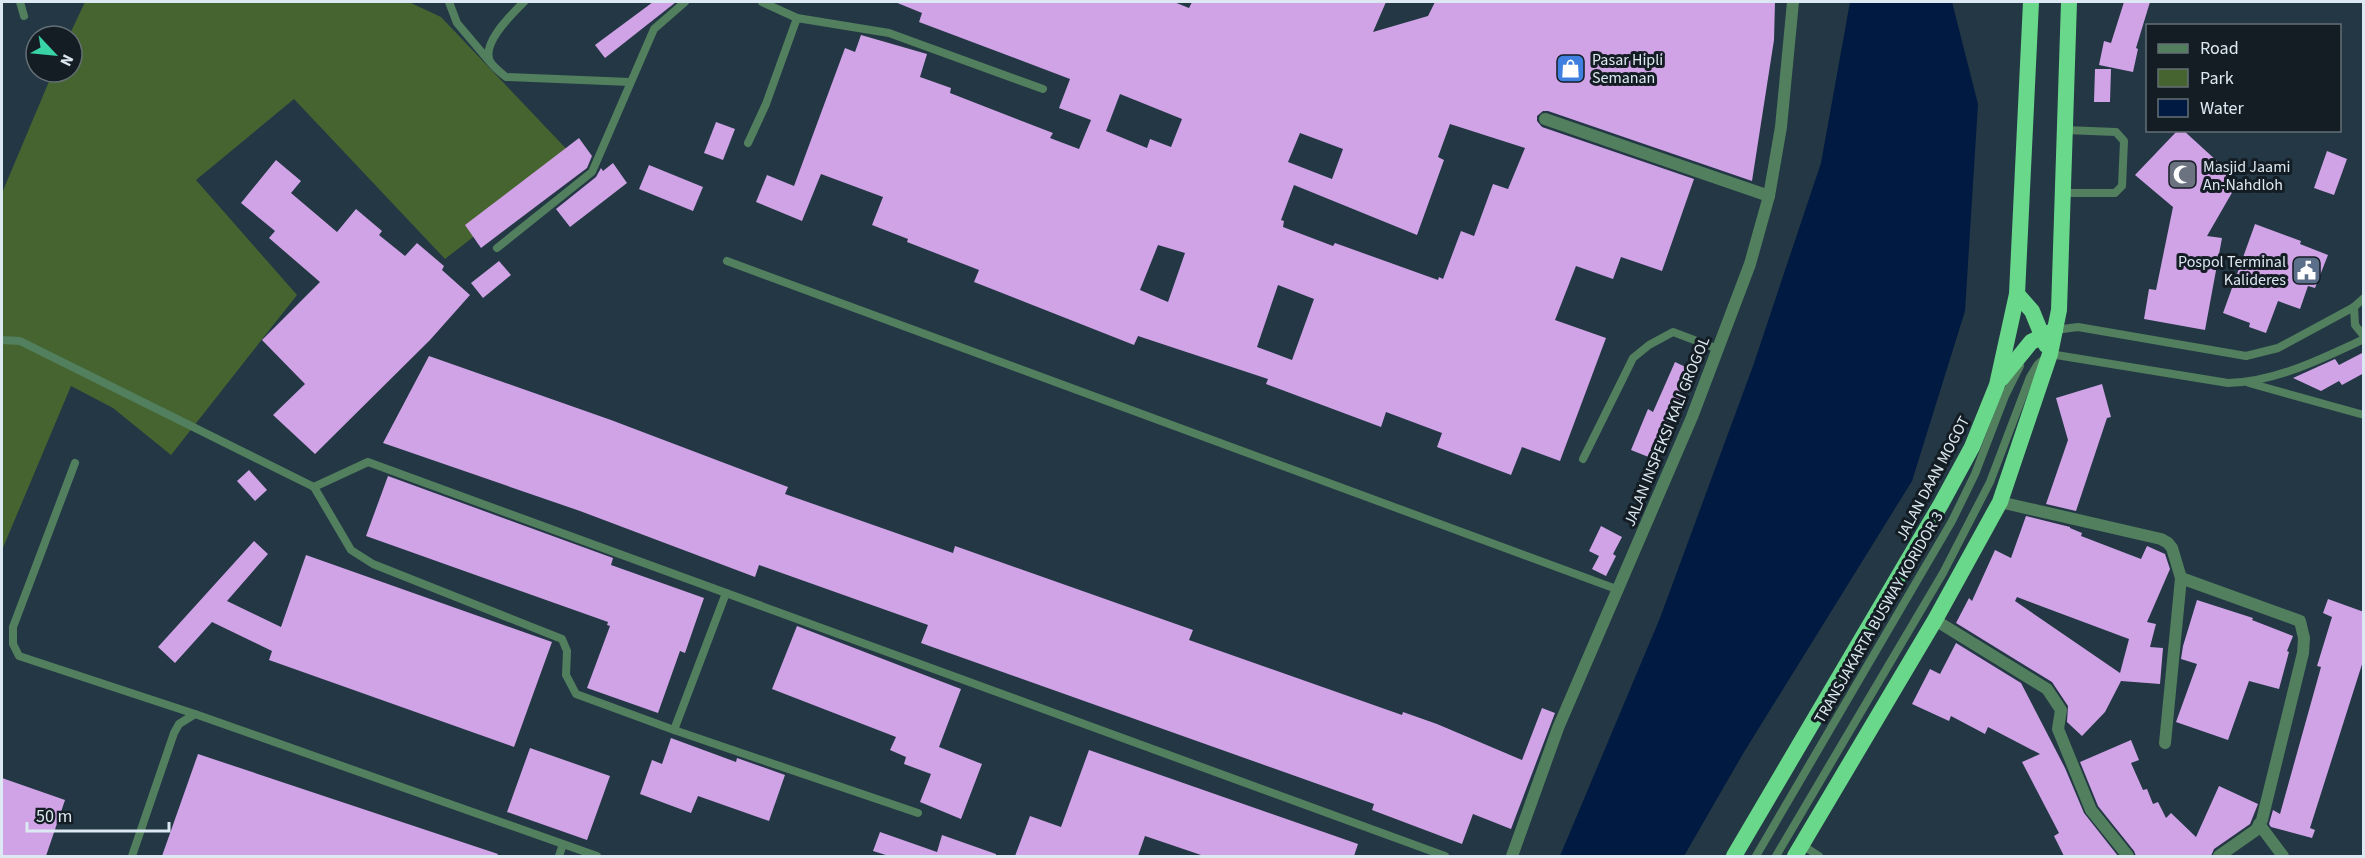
<svg xmlns="http://www.w3.org/2000/svg" width="2365" height="858" viewBox="0 0 2365 858" font-family="'Source Sans 3',sans-serif">
<rect width="100%" height="100%" fill="#233745"/>
<polygon fill="#456430" points="85,2 409,2 441,17 575,158 445,259 294,99 196,180 297,295 171,455 113,408 71,386 2,550 2,193 53,72 72,72 72,36 69,36"/>
<polygon fill="#001a41" points="1850,2 1952,2 1978,104 1965,311 1912,481 1744,752 1684,856 1560,856 1660,618 1753,366 1821,163"/>
<g fill="#cfa3e5" fill-rule="evenodd">
<polygon points="653,2 676,2 605,58 595,45"/>
<path d="M895,2H1174L1189,8L1192,2H1386L1373,32L1428,16L1435,2H1775L1774,40L1752,181L1548,111H1543L1537,116V121L1542,127L1694,179L1662,271L1621,257L1613,279L1576,266L1555,320L1606,338L1560,461L1522,447L1511,475L1437,447L1442,433L1386,412L1381,427L1266,384L1268,379L1138,336L1134,345L974,282L979,270L907,242L908,239L872,225L883,197L821,174L802,221L756,202L767,175L794,186L845,48L855,52L861,35L927,54L920,77L951,88L950,93L1053,133L1050,138L1079,149L1091,120L1059,108L1070,79L919,22L922,13ZM1120,94L1182,119L1171,147L1150,139L1147,148L1106,131ZM1450,124L1525,148L1508,189L1493,184L1474,236L1461,231L1443,279L1439,277L1438,280L1335,243L1333,246L1283,227L1284,221L1281,220L1294,185L1417,235L1444,160L1438,157ZM1300,133L1343,149L1332,179L1288,162ZM1158,245L1185,253L1168,302L1140,290ZM1278,285L1314,299L1292,360L1257,347Z"/>
<polygon points="2124,2 2150,2 2136,48 2138,49 2133,72 2099,65 2104,41 2111,43"/>
<polygon points="2095,69 2111,69 2110,102 2094,102"/>
<polygon points="716,122 735,129 723,160 704,153"/>
<polygon points="2178,130 2183,130 2229,172 2227,174 2237,184 2207,236 2222,238 2205,330 2144,319 2149,289 2156,290 2173,207 2135,175"/>
<polygon points="579,138 592,156 587,168 481,248 465,225"/>
<polygon points="2327,151 2347,159 2334,195 2314,188"/>
<polygon points="276,160 301,181 291,193 337,232 356,209 382,231 379,235 405,256 417,243 444,266 442,270 470,295 430,340 315,454 273,415 305,384 262,340 320,282 269,238 275,231 241,203"/>
<polygon points="613,163 627,183 570,227 556,209 596,177 601,168 603,171"/>
<polygon points="649,165 703,187 693,211 639,189"/>
<polygon points="2255,224 2301,241 2300,244 2328,255 2315,288 2308,286 2300,309 2278,301 2266,333 2249,327 2250,323 2223,313"/>
<polygon points="499,261 511,275 483,298 471,283"/>
<polygon points="2364,352 2364,373 2342,385 2339,381 2321,391 2293,378 2335,359 2339,365"/>
<polygon points="429,356 611,420 788,487 785,494 953,553 955,546 1193,630 1189,640 1402,715 1403,712 1437,724 1522,760 1542,708 1555,713 1511,829 1473,814 1462,844 1372,810 1374,804 921,643 928,625 759,565 755,577 580,511 383,443"/>
<polygon points="1675,362 1692,370 1656,460 1631,450 1648,409 1653,412"/>
<polygon points="2102,384 2111,417 2107,418 2076,511 2046,504 2068,440 2056,398"/>
<polygon points="249,470 267,490 255,501 237,481"/>
<polygon points="388,476 613,558 611,565 704,598 685,653 680,651 658,713 587,688 610,626 607,625 608,622 366,536"/>
<path d="M2026,516L2070,527V528L2082,533L2081,536L2141,559L2147,546L2165,554L2170,569L2147,622L2156,624L2150,647L2163,648L2160,684L2121,681L2105,712L2082,736L2067,722L2068,706L2052,682L1956,623L1969,598L1972,601L1995,550L2011,558ZM2017,597L2129,639L2120,673L2015,601Z"/>
<polygon points="1601,526 1622,537 1613,554 1616,556 1606,576 1592,569 1599,556 1589,551"/>
<polygon points="254,541 268,554 227,601 281,627 306,555 552,642 514,747 269,660 272,651 212,622 175,663 158,647"/>
<polygon points="2328,599 2364,612 2364,658 2310,828 2315,830 2312,838 2271,827 2269,824 2273,810 2280,814 2321,667 2317,666 2332,617 2323,613"/>
<polygon points="2197,600 2253,618 2252,620 2293,636 2287,651 2289,652 2279,689 2249,681 2228,740 2176,722 2197,664 2181,659 2183,646"/>
<polygon points="797,626 961,689 939,747 982,764 961,819 920,802 931,774 904,764 906,757 890,750 896,737 772,689"/>
<polygon points="1956,643 2021,683 2065,768 2084,813 2118,856 2064,856 2054,836 2059,833 2022,762 2040,754 1988,727 1985,734 1951,716 1949,721 1912,704 1930,669 1940,674"/>
<polygon points="671,738 736,762 737,758 785,775 769,821 698,796 691,813 640,794 652,760 662,764"/>
<polygon points="2131,740 2139,760 2131,763 2143,790 2147,789 2153,804 2158,802 2166,818 2171,813 2196,837 2219,786 2258,804 2250,824 2214,849 2211,856 2136,856 2134,851 2098,806 2080,762"/>
<polygon points="530,748 610,776 587,840 507,812"/>
<polygon points="1089,750 1358,844 1354,856 1204,856 1145,836 1138,856 1015,856 1030,816 1061,827"/>
<polygon points="198,754 498,854 497,856 162,856"/>
<polygon points="2,778 65,800 46,856 2,856"/>
<polygon points="880,832 937,852 942,835 996,854 996,856 889,856 873,851"/>
</g>
<g fill="none" stroke-linecap="round" stroke-linejoin="round">
<g stroke="#527f5d" stroke-width="8">
<polyline points="20,2 24,16"/>
<polyline points="449,2 457,23 490,62"/>
<path d="M524,2C512,14 479,45 491,63C495,68 501,73 506,77L630,82"/>
<polyline points="762,2 797,18"/>
<polyline points="748,143 766,104 797,18 889,33 1043,89"/>
<polyline points="2063,193 2115,193 2122,186 2124,141 2116,132 2065,130"/>
<polyline points="497,248 592,172 654,29 685,2"/>
<polyline points="727,261 1619,590"/>
<polyline points="2354,307 2355,325 2364,336"/>
<polyline points="2055,330 2078,327 2246,356 2278,348 2354,307 2364,298"/>
<polyline points="2,340 20,341 314,487 368,462 1445,856"/>
<polyline points="2249,383 2364,415"/>
<polyline points="1583,459 1633,358 1649,345 1673,332 1718,349"/>
<polyline points="75,463 13,627 13,644 19,656 195,714"/>
<polyline points="314,487 351,550 373,564 562,639 567,651 566,675 576,694 674,730 918,813"/>
<polyline points="674,730 726,593"/>
<polyline points="1802,845 1819,856"/>
<polyline points="132,856 174,733 179,724 195,714 597,856"/>
<polyline points="559,856 563,844"/>
<polyline points="1756,856 1952,521 1975,474 2005,396 2020,366"/>
<path d="M1776,856L1943,573L1990,482L2030,377L2038,364L2050,354L2228,383C2275,382 2321,359 2364,339"/>
</g>
<g stroke="#527f5d" stroke-width="12">
<polyline points="1545,119 1769,196"/>
<polyline points="2000,502 2161,539 2168,543 2172,548 2181,578 2165,743"/>
<polyline points="2181,578 2300,621 2304,638 2303,653 2262,820 2256,830 2219,856"/>
<polyline points="1935,620 2047,689 2061,710 2058,729 2091,810 2128,856"/>
<polyline points="2259,824 2283,856"/>
<polyline points="1512,856 1558,728 1692,417 1750,264 1769,196 1781,127 1793,2"/>
</g>
<g stroke="#6ad88a" stroke-width="16">
<polyline points="2017,294 2032,311 2046,345"/>
<polyline points="2001,379 2031,342 2055,330"/>
<polyline points="1734,856 1941,504 1972,447 1997,385 2017,294 2031,2"/>
<polyline points="1795,856 1935,620 2000,502 2050,354 2059,310 2069,2"/>
</g>
</g>
<defs>
<symbol id="shop-square" viewBox="-11 -11 22 22"><rect x="-9" y="-9" width="18" height="18" rx="4" fill="#3f7fe0" stroke="#141d24"/><path d="M-5-2.5h2.3a2.7 3.5 0 0 1 5.4 0H5L5.5 6h-11ZM-1.5-2.5h3a1.5 2.3 0 0 0-3 0Z" fill="#fff"/></symbol>
<symbol id="mosque-square" viewBox="-11 -11 22 22"><rect x="-9" y="-9" width="18" height="18" rx="4" fill="#6b7280" stroke="#141d24"/><path d="M3.5-4.9A6 6 0 1 0 3.5 4.9A5 5 0 1 1 3.5-4.9Z" fill="#fff"/></symbol>
<symbol id="civic-square" viewBox="-11 -11 22 22"><rect x="-9" y="-9" width="18" height="18" rx="4" fill="#5c6f8a" stroke="#141d24"/><path d="M-.6-6.5H3V-4.5H.6V-3L4-1V1h2V6H-6V1h2V-1L-.6-3ZM-1.2 2.5V6h2.4V2.5Z" fill="#fff"/></symbol>
</defs>
<g fill-rule="evenodd">
<use href="#shop-square" x="1554" y="52" width="33" height="33"/>
<use href="#mosque-square" x="2166" y="158" width="33" height="33"/>
<use href="#civic-square" x="2290" y="254" width="33" height="33"/>
</g>
<g text-anchor="middle" stroke-width="6" stroke-linejoin="round" paint-order="stroke">
<g font-size="16" fill="#dde9f2" stroke="#141d24" text-anchor="start">
<text x="1592" y="65">Pasar Hipli<tspan x="1592" dy="18">Semanan</tspan></text>
<text x="2203" y="172">Masjid Jaami<tspan x="2203" dy="18">An-Nahdloh</tspan></text>
<text x="2286" y="267" text-anchor="end">Pospol Terminal<tspan x="2286" dy="18">Kalideres</tspan></text>
</g>
<g font-size="16" fill="#dde9f2" stroke="#141d24">
<text transform="translate(1666 431) rotate(-68)" y="6">JALAN INSPEKSI KALI GROGOL</text>
<text transform="translate(1932 478) rotate(-62)" y="6">JALAN DAAN MOGOT</text>
<text transform="translate(1878 617) rotate(-60)" y="6">TRANSJAKARTA BUSWAY KORIDOR 3</text>
</g>
</g>
<rect width="2365" height="858" fill="none" stroke="#dde9f2" stroke-width="6"/>
<rect x="2146" y="24" width="195" height="108" fill="#141d24" stroke="#646f76" stroke-width="1.5"/>
<rect x="2158" y="44" width="30" height="9" fill="#527f5d" stroke="#646f76" stroke-width="1.5"/>
<text x="2200" y="54" font-size="18" fill="#dde9f2">Road</text>
<rect x="2158" y="69" width="30" height="18" fill="#456430" stroke="#646f76" stroke-width="1.5"/>
<text x="2200" y="84" font-size="18" fill="#dde9f2">Park</text>
<rect x="2158" y="99" width="30" height="18" fill="#001a41" stroke="#646f76" stroke-width="1.5"/>
<text x="2200" y="114" font-size="18" fill="#dde9f2">Water</text>
<g transform="translate(54 54) rotate(116)"><circle r="28" fill="#141d24" stroke="#646f76" stroke-width="1.5"/>
<path d="M0-4.5L10 22L0 15L-10 22Z" fill="#39d4a5"/>
<text y="-9" font-size="16" font-weight="bold" text-anchor="middle" fill="#dde9f2">N</text>
</g>
<path d="M27 822v9h142v-9" fill="none" stroke="#dde9f2" stroke-width="3"/>
<text x="36" y="822" font-size="18" fill="#dde9f2" stroke="#141d24" stroke-width="4.5" paint-order="stroke">50 m</text>
</svg>
